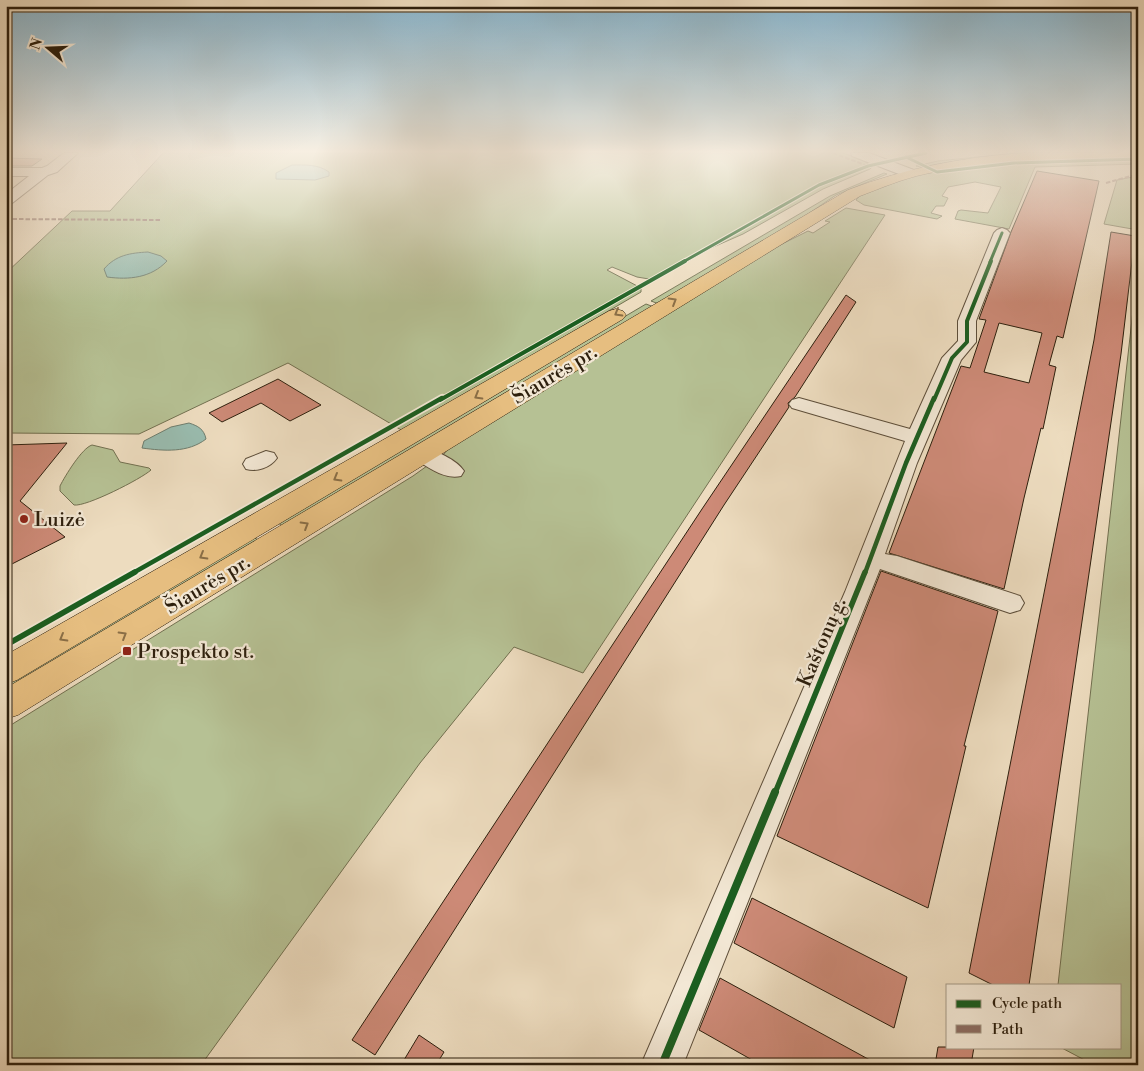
<svg xmlns="http://www.w3.org/2000/svg" width="1144" height="1071" viewBox="0 0 1144 1071" font-family="'Libre Bodoni',serif">
<rect width="100%" height="100%" fill="#eddcbf"/>
<filter id="stains"><feTurbulence type="fractalNoise" baseFrequency=".004" numOctaves="4"/><feColorMatrix values="0 0 0 0 .2 0 0 0 0 .09 0 0 0 0 .02 0 0 0 .5 -.17"/></filter>
<radialGradient id="worn" r=".72"><stop offset=".6" stop-color="#630" stop-opacity="0"/><stop offset="1" stop-color="#630" stop-opacity=".3"/></radialGradient>
<g fill="#b6c194" stroke="#727050">
<polygon points="163,153 843,153 863,160 872,167 870,169 823,189 743,234 711,248 655,280 637,277 612,267 607,270 641,288 641,292 403,431 288,363 139,434 6,433 6,273 72,211 110,211"/>
<polygon points="1016,153 1096,153 950,162 922,167 916,166 938,161"/>
<polygon points="1138,157 1138,164 1035,167 1009,229 955,219 958,211 961,210 988,213 1001,187 975,182 948,187 942,196 948,198 944,206 936,206 931,213 942,216 937,219 864,205 856,200 860,196 912,176 985,163"/>
<polygon points="884,173 887,174 836,195 799,220 659,304 651,301 830,196"/>
<polygon points="1138,176 1138,230 1104,224 1117,180"/>
<polygon points="846,208 885,215 583,673 514,647 420,763 201,1065 6,1065 6,728 413,476 445,453 449,446 768,251 808,231 813,233 830,222 825,221"/>
<polygon points="1138,265 1138,1065 1094,1065 1060,1047 1120,1047 1120,985 1058,985"/>
<polygon points="646,304 654,307 286,529 277,522"/>
<path d="M92,445L113,450L120,462L149,468L151,470C141,479 86,507 74,505L60,491V486C65,476 82,448 92,445Z"/>
<polygon points="252,537 259,540 6,696 6,682"/>
</g>
<g fill="#99bcaf" stroke="#6e7d6e">
<path d="M292,165C305,165 318,164 329,172V176L315,180L276,179V173Z"/>
<path d="M148,252L161,256L167,261C151,278 129,280 107,277L104,269C116,255 130,253 148,252Z"/>
<path d="M189,423C198,426 204,429 206,439C188,453 164,451 142,448L144,441L171,427Z"/>
</g>
<g fill="#cd8a77" stroke="#2d1f0d" fill-rule="evenodd">
<polygon points="6,158 42,159 32,166 6,166"/>
<path d="M1037,171L1099,181L1063,338L1057,336L1049,365L1056,367L1043,429L1041,428L1024,498L1004,589L889,553L961,366L970,368L986,320L979,319L1011,232ZM999,323L1042,333L1029,383L984,372Z"/>
<polygon points="1111,232 1135,236 1121,354 1029,985 993,985 969,973 1094,340"/>
<polygon points="846,295 856,302 795,397 788,403 789,407 724,505 375,1055 352,1040 702,509"/>
<polygon points="278,379 321,405 290,421 261,403 222,422 209,413"/>
<polygon points="67,443 20,501 65,537 6,567 6,445"/>
<polygon points="881,571 998,611 964,746 966,746 928,908 777,836"/>
<polygon points="752,898 907,977 894,1028 734,943"/>
<polygon points="720,978 879,1065 761,1065 699,1030"/>
<polygon points="419,1035 444,1052 436,1065 401,1065"/>
<polygon points="938,1047 974,1047 971,1065 935,1065"/>
</g>
<g fill="none" stroke-linecap="round" stroke-linejoin="round">
<defs>
<g id="minor">
<polygon points="64,153 78,153 57,172 48,175 11,204 6,205 6,194 29,176 6,176 6,168 42,168 47,166"/>
<polygon points="851,153 869,153 914,170 916,173 914,176 904,176 852,156"/>
<polygon points="1002,228 1007,230 1010,233 976,321 976,342 961,360 917,463 885,554 897,556 1020,596 1024,603 1020,610 1010,613 880,569 683,1065 641,1065 845,592 905,441 792,408 789,404 792,400 799,398 910,429 942,358 958,341 958,321 994,233 997,230"/>
<path d="M422,447C435,450 457,460 464,471L461,476C444,480 429,467 414,459L411,454L414,449Z"/>
<path d="M266,451L274,453L277,458C270,468 257,472 246,469L243,464L246,459Z"/>
</g>
<g id="major">
<path d="M1025,153H1138V158C1067,160 994,159 925,174C902,179 881,188 860,196L18,715L6,719V688L848,190C906,168 963,157 1025,153Z"/>
<polygon points="616,309 623,311 626,315 623,319 17,680 6,684 6,655 609,311"/>
</g>
</defs>
<use href="#minor" stroke="#5d4e3a" stroke-width="2"/>
<use href="#major" stroke="#2d1f0d" stroke-width="1"/>
<use href="#minor" fill="#f3e8d5" fill-rule="evenodd"/>
<use href="#major" fill="#e6be80" fill-rule="evenodd"/>
<g stroke="#8d6e63" stroke-width="2" stroke-dasharray="4.5 2" stroke-linecap="butt">
<polyline points="833,153 868,166"/>
<polyline points="1106,183 1138,174"/>
<polyline points="6,219 161,220"/>
</g>
<defs>
<g id="cycleway-far4">
<polyline points="906,157 937,172 1014,163 1138,159"/>
<polyline points="683,262 819,185 868,166 926,153"/>
<polyline points="990,262 1002,233"/>
</g>
<g id="cycleway-far3">
<polyline points="440,400 685,261"/>
<polyline points="934,400 952,358 967,342 967,321 991,261"/>
</g>
<g id="cycleway-far2">
<polyline points="133,573 442,398"/>
<polyline points="865,573 906,463 934,398"/>
</g>
<g id="cycleway-far1">
<polyline points="6,645 135,572"/>
<polyline points="775,793 865,572"/>
</g>
<polyline id="cycleway" points="662,1065 775,792"/>
</defs>
<use href="#cycleway-far4" stroke="#f3e8d5" stroke-width="5"/>
<use href="#cycleway-far3" stroke="#f3e8d5" stroke-width="6"/>
<use href="#cycleway-far2" stroke="#f3e8d5" stroke-width="8"/>
<use href="#cycleway-far1" stroke="#f3e8d5" stroke-width="9"/>
<use href="#cycleway" stroke="#f3e8d5" stroke-width="11"/>
<use href="#cycleway-far4" stroke="#1b5e20" stroke-width="3"/>
<use href="#cycleway-far3" stroke="#1b5e20" stroke-width="4"/>
<use href="#cycleway-far2" stroke="#1b5e20" stroke-width="4.5"/>
<use href="#cycleway-far1" stroke="#1b5e20" stroke-width="5.5"/>
<use href="#cycleway" stroke="#1b5e20" stroke-width="8"/>
</g>
<defs><path id="oneway-chevron" d="M-2-3.5L2.5 0L-2 3.5" fill="none" stroke-width="1.6" stroke-linecap="round" stroke-linejoin="round" transform="scale(1.25)"/></defs>
<g stroke="#8a6e46">
<use href="#oneway-chevron" transform="translate(673 301) rotate(-31)"/>
<use href="#oneway-chevron" transform="translate(618 313) rotate(150)"/>
<use href="#oneway-chevron" transform="translate(478 396) rotate(150)"/>
<use href="#oneway-chevron" transform="translate(337 478) rotate(150)"/>
<use href="#oneway-chevron" transform="translate(305 525) rotate(-31)"/>
<use href="#oneway-chevron" transform="translate(203 556) rotate(150)"/>
<use href="#oneway-chevron" transform="translate(123 635) rotate(-31)"/>
<use href="#oneway-chevron" transform="translate(63 638) rotate(150)"/>
</g>
<linearGradient id="sky" x2="0" y2="1"><stop stop-color="#88b7d1"/><stop offset="0.5" stop-color="#f7efe2"/><stop offset="1" stop-color="#f7efe2" stop-opacity="0"/></linearGradient>
<rect width="1144" height="303" fill="url(#sky)"/>
<g fill="#8f2418" stroke="#f3e8d5" stroke-width="2">
<circle cx="24" cy="519" r="5"/>
<rect x="122" y="646" width="10" height="10" rx="2.5"/>
</g>
<g text-anchor="middle" stroke-width="4.5" stroke-linejoin="round" paint-order="stroke">
<g font-size="20" fill="#2d1f0d" stroke="#f3e8d5">
<text transform="translate(554 374) rotate(-31)" y="7">Šiaurės pr.</text>
<text transform="translate(207 584) rotate(-31)" y="7">Šiaurės pr.</text>
<text transform="translate(821 642) rotate(-67)" y="7">Kaštonų g.</text>
</g>
<g font-size="20" fill="#2d1f0d" stroke="#f3e8d5" text-anchor="start">
<text x="34" y="526">Luizė</text>
<text x="137" y="658">Prospekto st.</text>
</g>
</g>
<rect width="1144" height="1071" fill="none" stroke="#eddcbf" stroke-width="25"/>
<rect x="8" y="8" width="1129" height="1056" fill="none" stroke="#2d1f0d" stroke-width="2.5"/>
<rect x="12" y="12" width="1119" height="1046" fill="none" stroke="#2d1f0d"/>
<rect x="946" y="984" width="175" height="65" fill="#f3e8d5" stroke="#a49885"/>
<rect x="956" y="1000" width="25" height="8" fill="#1b5e20" stroke="#a49885"/>
<text x="992" y="1008" font-size="15" fill="#2d1f0d">Cycle path</text>
<rect x="956" y="1025" width="25" height="8" fill="#8d6e63" stroke="#a49885"/>
<text x="992" y="1034" font-size="15" fill="#2d1f0d">Path</text>
<g transform="translate(48 48) rotate(289)" stroke="#f3e8d5" stroke-width="4" paint-order="stroke">
<path d="M0-4L9 19L0 12L-9 19Z" fill="#2d1f0d"/>
<text y="-8" font-size="14" font-weight="bold" text-anchor="middle" fill="#2d1f0d">N</text>
</g>
<rect width="100%" height="100%" filter="url(#stains)"/>
<rect width="100%" height="100%" fill="url(#worn)"/>
</svg>
